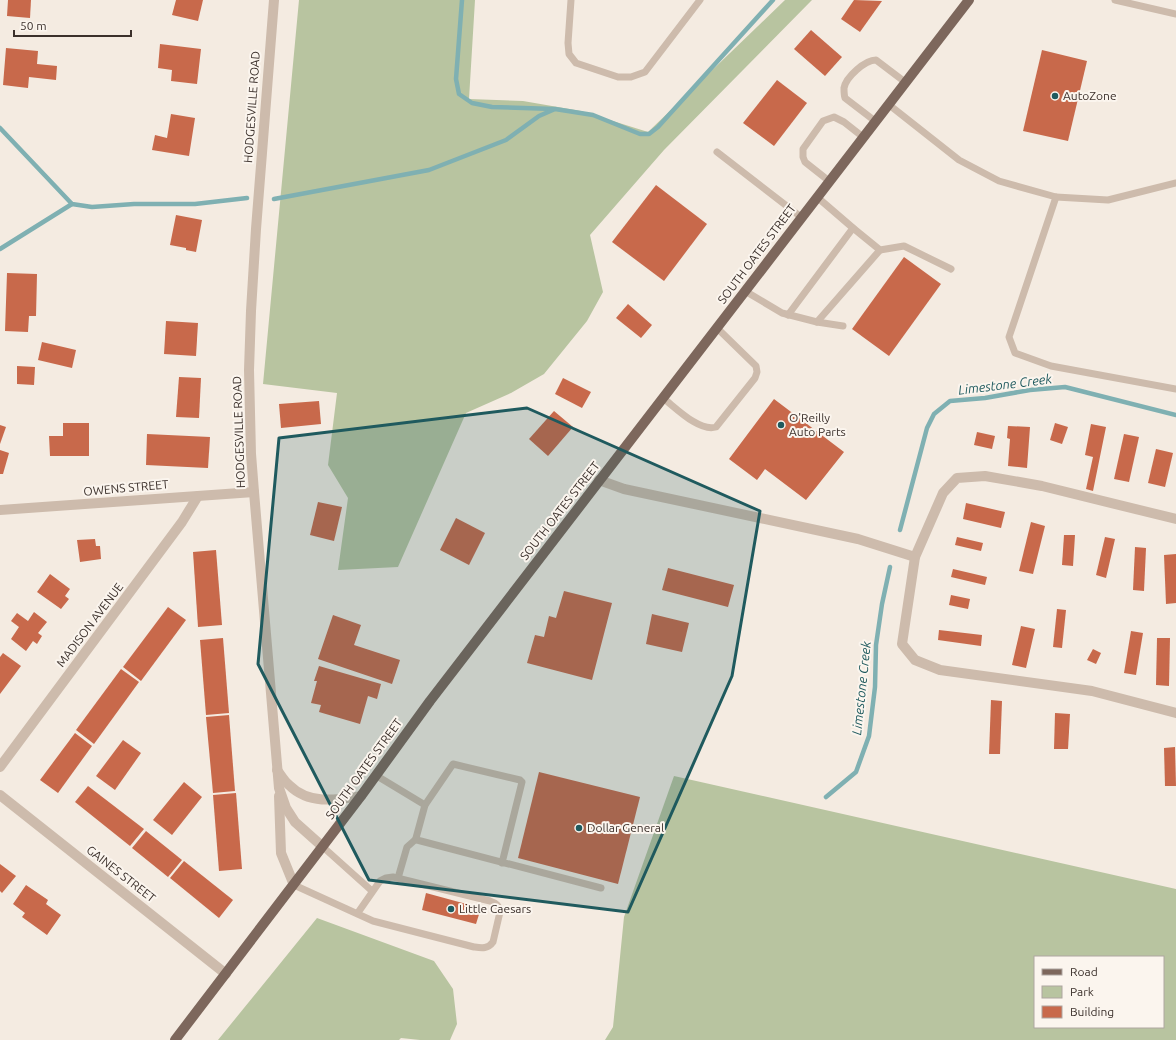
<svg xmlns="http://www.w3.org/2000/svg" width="1176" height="1040" viewBox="0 0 1176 1040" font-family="Ubuntu,sans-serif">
<rect width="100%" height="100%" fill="#f4ebe1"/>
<g fill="#b8c4a0" fill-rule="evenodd">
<polygon points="299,0 475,0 469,99 523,101 581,111 648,132 785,0 812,0 664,150 590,235 603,292 587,321 544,374 511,393 466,413 398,567 338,570 348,498 328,465 337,393 263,384"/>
<path d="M674,776L1176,889V1040H605L613,1027L624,917ZM1035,957H1163V1027H1035Z"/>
<polygon points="317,918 434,961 453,989 457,1024 450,1040 420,1040 401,1038 399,1040 218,1040"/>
</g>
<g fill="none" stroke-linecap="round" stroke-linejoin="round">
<g stroke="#7fb0b2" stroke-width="4.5">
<polyline points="462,0 456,79 459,94 472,103 492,107 554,109"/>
<polyline points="0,128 72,204 92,207 134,204 195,204 247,198"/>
<polyline points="274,199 429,170 506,140 539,116 555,109 593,115 640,134 649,134 658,127 773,0"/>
<polyline points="0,249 72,204"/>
<polyline points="900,530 927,428 934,414 950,401 985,398 1030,390 1065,387 1176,415"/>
<polyline points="826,797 856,772 869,736 875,687 876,645 882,604 890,567"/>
</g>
</g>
<g fill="#c8694b">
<polygon points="8,0 31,0 30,18 7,16"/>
<polygon points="176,0 203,0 198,21 172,15"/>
<polygon points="854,0 882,1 860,32 841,19"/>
<polygon points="811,30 842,57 825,76 794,49"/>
<polygon points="160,44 201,49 197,84 171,81 172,70 158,68"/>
<polygon points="6,48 38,51 37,64 57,66 56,80 29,77 28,88 3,85"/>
<polygon points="1042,50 1087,61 1068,141 1023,131"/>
<polygon points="777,80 807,103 774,146 743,123"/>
<polygon points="171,114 195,118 189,156 152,150 155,135 167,138"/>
<polygon points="656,185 707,224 664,281 612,242"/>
<polygon points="176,215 202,220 196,252 186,250 186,248 170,245"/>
<polygon points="904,257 941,284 889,356 852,329"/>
<polygon points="7,273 37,274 36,316 29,316 28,332 5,331"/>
<polygon points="628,304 652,325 641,338 616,318"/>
<polygon points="166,321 198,323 196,356 164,354"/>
<polygon points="42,342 76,350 72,368 38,360"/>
<polygon points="17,366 35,367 34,385 17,384"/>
<polygon points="179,377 201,378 199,418 176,417"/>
<polygon points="563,378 591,392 582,408 555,394"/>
<polygon points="774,399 844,452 806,500 765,469 757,480 729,459"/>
<polygon points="319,401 321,424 281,428 279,404"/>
<polygon points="554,411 573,427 548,456 529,439"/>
<polygon points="63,423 89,423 89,456 50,456 49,436 63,436"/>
<polygon points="1055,423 1068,427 1062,444 1050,440"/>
<polygon points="1091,424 1106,427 1093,491 1086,489 1093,457 1085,455"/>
<polygon points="0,425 6,427 0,444"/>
<polygon points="1008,426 1030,427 1027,468 1008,466 1010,439 1007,438"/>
<polygon points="977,432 995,436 992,449 974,445"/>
<polygon points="147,434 210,437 208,468 146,465"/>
<polygon points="1124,434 1139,437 1129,482 1114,479"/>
<polygon points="1156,449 1173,453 1165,487 1148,483"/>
<polygon points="0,450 9,453 3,474 0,474"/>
<polygon points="318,502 342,507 334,541 310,535"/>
<polygon points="966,503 1005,512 1001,528 963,519"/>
<polygon points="456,518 485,533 469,565 440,550"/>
<polygon points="1031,522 1045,526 1033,574 1019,571"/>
<polygon points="1064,535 1075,535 1073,566 1062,565"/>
<polygon points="957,537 983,543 981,551 955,545"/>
<polygon points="1105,537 1115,539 1106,578 1096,575"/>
<polygon points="95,539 96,546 100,546 101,559 80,562 77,540"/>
<polygon points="1135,547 1146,548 1144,591 1133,590"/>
<polygon points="216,550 222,625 198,627 193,552"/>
<polygon points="1176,554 1176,603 1166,604 1164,555"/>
<polygon points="668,568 734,585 728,607 662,590"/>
<polygon points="953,569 987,577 985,585 951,577"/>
<polygon points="50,574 70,589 65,596 69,599 61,609 37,592"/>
<polygon points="564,591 612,603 592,680 527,663 535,635 544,637 549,616 556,618"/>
<polygon points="951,595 970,599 968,609 949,605"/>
<polygon points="168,607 186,620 141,681 123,667"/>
<polygon points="1057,609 1066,610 1062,648 1053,647"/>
<polygon points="34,612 47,622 38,633 42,636 37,644 33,641 26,651 11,639 19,627 11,621 17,613 28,621"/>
<polygon points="652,614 689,623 682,652 646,644"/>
<polygon points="333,615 361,625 354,645 400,660 392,684 318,659"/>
<polygon points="1021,626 1035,629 1026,668 1012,665"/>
<polygon points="939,630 982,635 981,646 938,640"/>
<polygon points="1131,631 1143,633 1136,675 1124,673"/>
<polygon points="223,638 229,713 206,715 200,640"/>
<polygon points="1157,638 1170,638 1169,686 1156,685"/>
<polygon points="1093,649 1101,653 1096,664 1087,660"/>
<polygon points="3,653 21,666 0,694 0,657"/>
<polygon points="319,666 381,684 377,699 368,696 360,724 319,712 321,705 311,703 317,681 314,681"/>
<polygon points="121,669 139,682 94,744 76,730"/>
<polygon points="991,700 1002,701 1000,754 989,754"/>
<polygon points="1055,713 1070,714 1068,749 1054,749"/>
<polygon points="229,715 235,791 213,793 206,717"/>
<polygon points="75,733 92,746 58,793 40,780"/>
<polygon points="123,740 141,753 115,790 96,776"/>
<polygon points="1175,747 1176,786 1165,786 1164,748"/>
<polygon points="539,772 640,797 618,884 518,858"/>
<polygon points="184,782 202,797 172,835 153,820"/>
<polygon points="88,786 144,829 130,846 75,802"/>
<polygon points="236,793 242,869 219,871 213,795"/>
<polygon points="146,831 182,860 168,877 132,848"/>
<polygon points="184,861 233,900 219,918 170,878"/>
<polygon points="0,864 16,876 2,893 0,891"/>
<polygon points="26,885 48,900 46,904 61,915 47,935 22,917 25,913 13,904"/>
<polygon points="426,893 481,908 476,924 422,910"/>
</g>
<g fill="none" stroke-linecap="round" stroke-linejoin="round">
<g stroke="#cdbbac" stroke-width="7">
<polyline points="571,0 568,43 569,54 576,63 618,77 631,77 645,72 700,0"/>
<polyline points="1115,0 1176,14"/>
<polyline points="888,104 959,160 999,181 1056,197 1108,200 1176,183"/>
<path d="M875,121L845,98C844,95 844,91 844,88C846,77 865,60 876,60L905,82"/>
<polyline points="717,152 801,217"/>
<polyline points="829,181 805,162 803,157 803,149 823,121 834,117 844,122 863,137"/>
<polyline points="817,197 853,228 880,250 904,246 951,269"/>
<polyline points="1056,197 1009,337 1015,353 1051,366 1176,389"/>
<polyline points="745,291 782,313 817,322 843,326"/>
<polyline points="788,315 853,228"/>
<polyline points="817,322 880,250"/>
<path d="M663,398C676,408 699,432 716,427L755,378L757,372L756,366L717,328"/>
<polyline points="377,776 425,805"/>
<polyline points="323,847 372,891"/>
<polyline points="502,863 522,782 520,780 453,764 425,805 416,838 417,840 601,888"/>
<polyline points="398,878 407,847 416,839"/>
<path d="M294,885L373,921L474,947C482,948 488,949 493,942L500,912C499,905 496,903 490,901L393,877L386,878L380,881L357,914"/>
</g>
<g stroke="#cdbbac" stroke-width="10">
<polyline points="599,480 624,489 858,539 915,557"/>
<polyline points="0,510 254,492"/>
<polyline points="1176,519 1042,486 985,476 957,478 943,493 915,557 902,644 915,660 940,670 1092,691 1176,713"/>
<polyline points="0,767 182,522 198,496"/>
<polyline points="0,795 226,974"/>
</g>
<g stroke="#cdbbac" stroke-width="10">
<polyline points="274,0 256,229 251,311 249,370 251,454 254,492 279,788 286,808 295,822 323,847"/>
<path d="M277,770C281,775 284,781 289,785C309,805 336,800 361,796"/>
<polyline points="279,796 281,853 294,885"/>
</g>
<polyline stroke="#7d675c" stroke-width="10" points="175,1040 361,796 430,701 969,0"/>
</g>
<path fill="#1f5a5e" fill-opacity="0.2" stroke="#1f5a5e" stroke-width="3" stroke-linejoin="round" d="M527,408L760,511L732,676L628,912L369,880L258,664L279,438Z"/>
<g fill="#1f5a5e" stroke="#fbf5ee" stroke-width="1.5">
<circle cx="1055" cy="96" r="4"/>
<circle cx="781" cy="425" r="4"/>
<circle cx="579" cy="828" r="4"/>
<circle cx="451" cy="909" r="4"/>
</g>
<g text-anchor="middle" stroke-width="4" stroke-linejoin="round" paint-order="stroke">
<g font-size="12" fill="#3b302b" stroke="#fbf5ee" text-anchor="start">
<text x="1063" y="100">AutoZone</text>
<text x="789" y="422">O'Reilly<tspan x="789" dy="14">Auto Parts</tspan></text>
<text x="587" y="832">Dollar General</text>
<text x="459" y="913">Little Caesars</text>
</g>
<g font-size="12" fill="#3b302b" stroke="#fbf5ee">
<text transform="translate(252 107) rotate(-86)" y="4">HODGESVILLE ROAD</text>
<text transform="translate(757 254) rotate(-53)" y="4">SOUTH OATES STREET</text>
<text transform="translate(239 432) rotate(-92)" y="4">HODGESVILLE ROAD</text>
<text transform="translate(126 488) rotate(-5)" y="4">OWENS STREET</text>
<text transform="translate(560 511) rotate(-52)" y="4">SOUTH OATES STREET</text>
<text transform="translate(90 625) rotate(-53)" y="4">MADISON AVENUE</text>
<text transform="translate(364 769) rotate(-54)" y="4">SOUTH OATES STREET</text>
<text transform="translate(121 874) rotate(38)" y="4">GAINES STREET</text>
</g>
<g font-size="13" font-style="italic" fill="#1f5a5e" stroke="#fbf5ee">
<text transform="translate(1005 384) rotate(-7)" y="5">Limestone Creek</text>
<text transform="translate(861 688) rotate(-84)" y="5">Limestone Creek</text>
</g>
</g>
<rect x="1034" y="956" width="130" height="72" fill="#fbf5ee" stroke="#aea6a0"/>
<rect x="1042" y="969" width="20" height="6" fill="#7d675c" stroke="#aea6a0"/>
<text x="1070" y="976" font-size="12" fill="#3b302b">Road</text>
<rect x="1042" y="986" width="20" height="12" fill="#b8c4a0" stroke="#aea6a0"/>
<text x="1070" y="996" font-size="12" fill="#3b302b">Park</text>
<rect x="1042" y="1006" width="20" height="12" fill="#c8694b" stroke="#aea6a0"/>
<text x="1070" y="1016" font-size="12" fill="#3b302b">Building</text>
<path d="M14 30v6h117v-6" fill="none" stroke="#3b302b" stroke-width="2"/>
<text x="20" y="30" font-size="12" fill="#3b302b" stroke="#fbf5ee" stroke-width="3" paint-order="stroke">50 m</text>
</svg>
